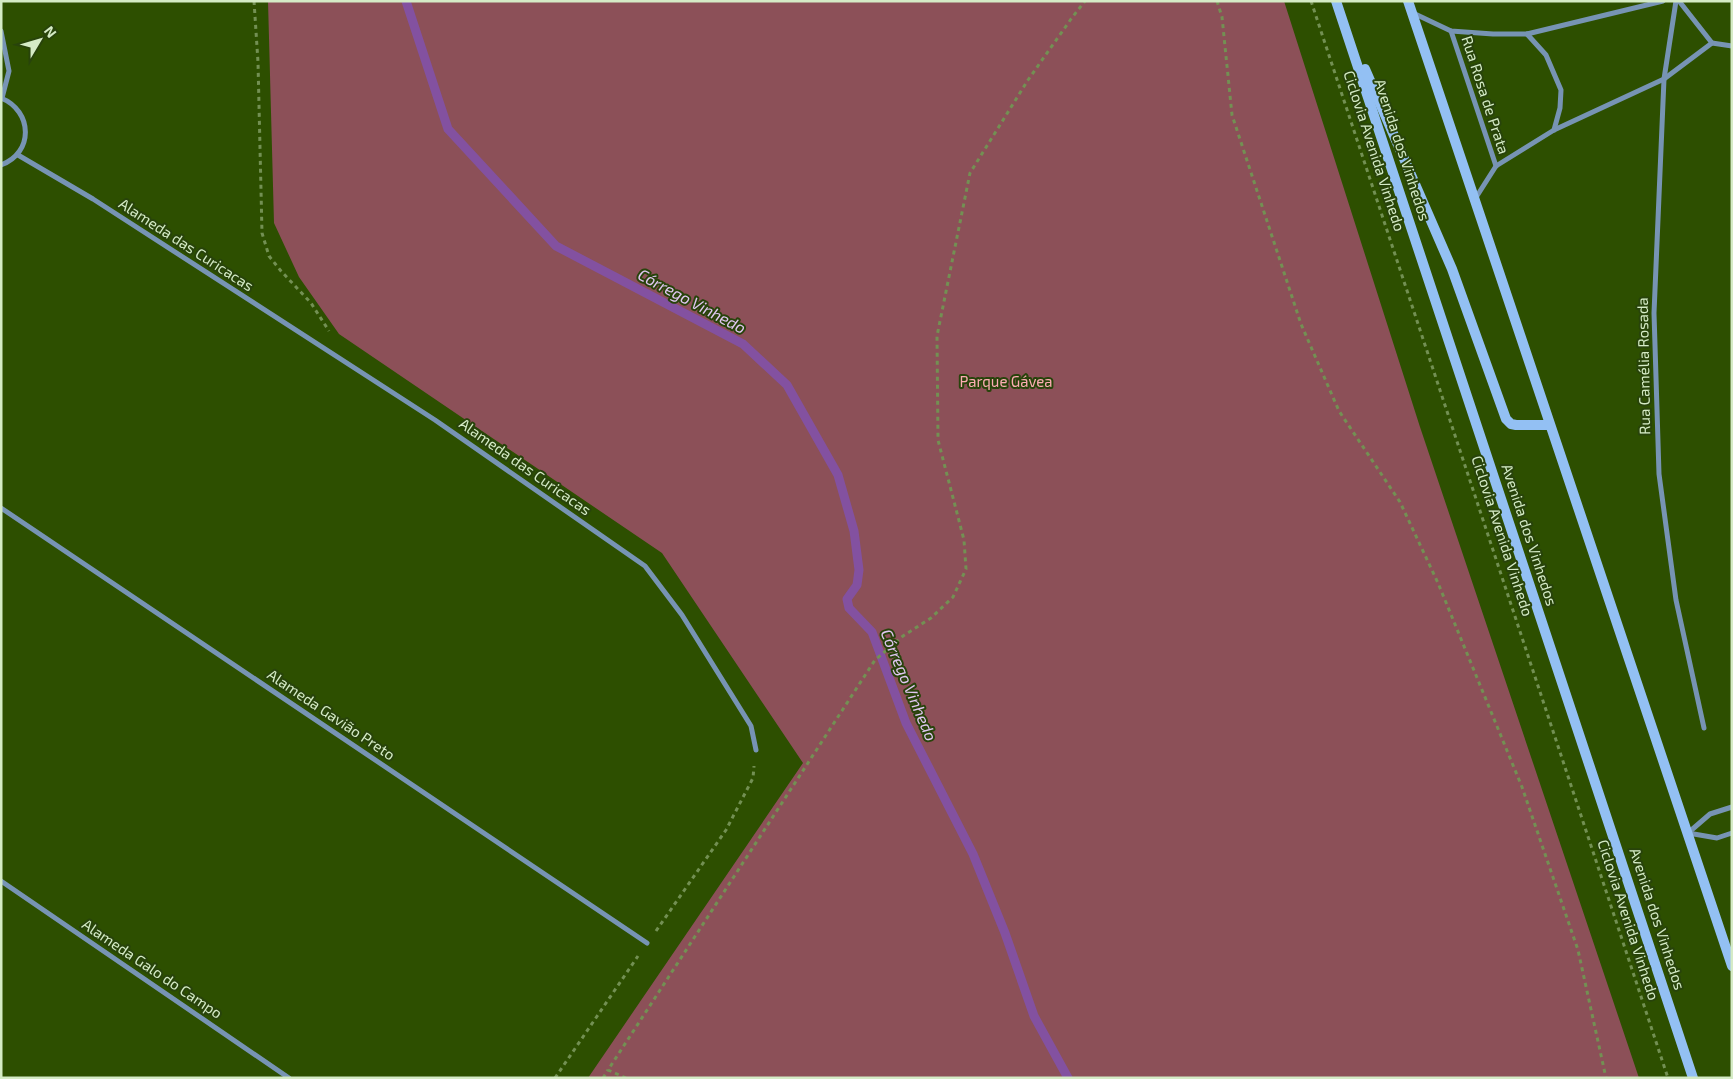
<svg xmlns="http://www.w3.org/2000/svg" width="1733" height="1079" viewBox="0 0 1733 1079" font-family="'Exo 2',sans-serif">
<rect width="100%" height="100%" fill="#2d4f00"/>
<polygon fill="#8c5058" points="268,1 1284,1 1420,427 1639,1078 588,1078 803,763 662,553 339,334 299,277 274,223"/>
<g fill="none" stroke-linecap="round" stroke-linejoin="round">
<polyline stroke="#8351a0" stroke-width="9" points="406,1 448,129 556,246 743,344 787,385 838,475 854,531 859,570 857,585 847,599 849,608 872,632 906,723 973,854 1005,933 1034,1016 1068,1078"/>
<g stroke="#739053" stroke-width="3" stroke-dasharray="4 4" stroke-linecap="butt">
<polyline points="254,1 258,62 262,233 269,256 281,271 311,303 329,331"/>
<polyline points="1217,1 1222,17 1232,115 1301,324 1339,411 1400,502 1438,583 1522,787 1578,950 1606,1078"/>
<polyline points="1311,1 1668,1078"/>
<polyline points="656,931 726,830 753,778 754,766"/>
<polyline points="555,1078 638,956"/>
<polyline points="603,1078 608,1070"/>
<polyline points="626,1078 608,1070 875,660 903,636 931,618 953,597 966,569 964,540 938,440 937,336 970,173 1028,80 1071,19 1085,1"/>
</g>
<g stroke="#7794b4" stroke-width="5">
<polyline points="1676,1 1664,79 1654,313 1659,474 1676,600 1704,728"/>
<polyline points="1679,1 1712,43 1732,46"/>
<polyline points="1413,13 1451,31 1493,34 1527,34 1663,1"/>
<polyline points="1,31 9,71 2,98"/>
<polyline points="1451,31 1496,166"/>
<polyline points="1527,34 1546,55 1561,90 1560,108 1554,130"/>
<path d="M1,98C33,111 34,153 1,165"/>
<polyline points="18,155 93,199 435,420 645,566 682,615 751,726 756,750"/>
<polyline points="1475,199 1496,166 1554,130 1664,79 1712,43"/>
<polyline points="1,508 647,943"/>
<polyline points="1688,833 1710,814 1732,807"/>
<polyline points="1688,833 1717,838 1732,833"/>
<polyline points="1,881 289,1078"/>
</g>
<g stroke="#93c0f3" stroke-width="10">
<polyline points="1336,1 1693,1078"/>
<polyline points="1408,1 1732,966"/>
<polyline points="1365,69 1452,269 1506,419 1511,424 1516,425 1549,425"/>
</g>
</g>
<g text-anchor="middle" stroke-width="4" stroke-linejoin="round" paint-order="stroke">
<g font-size="15" fill="#d5ebc6" stroke="#28430b">
<text transform="translate(1485 95) rotate(72)" y="5">Rua Rosa de Prata</text>
<text transform="translate(1402 150) rotate(72)" y="5">Avenida dos Vinhedos</text>
<text transform="translate(1374 151) rotate(72)" y="5">Ciclovia Avenida Vinhedo</text>
<text transform="translate(186 245) rotate(33)" y="5">Alameda das Curicacas</text>
<text transform="translate(1644 366) rotate(-91)" y="5">Rua Camélia Rosada</text>
<text transform="translate(525 467) rotate(35)" y="5">Alameda das Curicacas</text>
<text transform="translate(1529 535) rotate(72)" y="5">Avenida dos Vinhedos</text>
<text transform="translate(1502 536) rotate(72)" y="5">Ciclovia Avenida Vinhedo</text>
<text transform="translate(331 715) rotate(34)" y="5">Alameda Gavião Preto</text>
<text transform="translate(1657 919) rotate(72)" y="5">Avenida dos Vinhedos</text>
<text transform="translate(1628 920) rotate(72)" y="5">Ciclovia Avenida Vinhedo</text>
<text transform="translate(152 969) rotate(34)" y="5">Alameda Galo do Campo</text>
</g>
<g font-size="15" fill="#fdacb4" stroke="#28430b">
<text x="1006" y="387">Parque Gávea</text>
</g>
<g font-size="16" font-style="italic" fill="#e1c7f2" stroke="#28430b">
<text transform="translate(692 301) rotate(28)" y="6">Córrego Vinhedo</text>
<text transform="translate(909 685) rotate(67)" y="6">Córrego Vinhedo</text>
</g>
</g>
<rect width="1733" height="1079" fill="none" stroke="#d5ebc6" stroke-width="5"/>
<g transform="translate(40 40) rotate(52)" stroke="#28430b" stroke-width="4" paint-order="stroke">
<path d="M0-4L9 19L0 12L-9 19Z" fill="#d5ebc6"/>
<text y="-8" font-size="14" font-weight="bold" text-anchor="middle" fill="#d5ebc6">N</text>
</g>
</svg>
